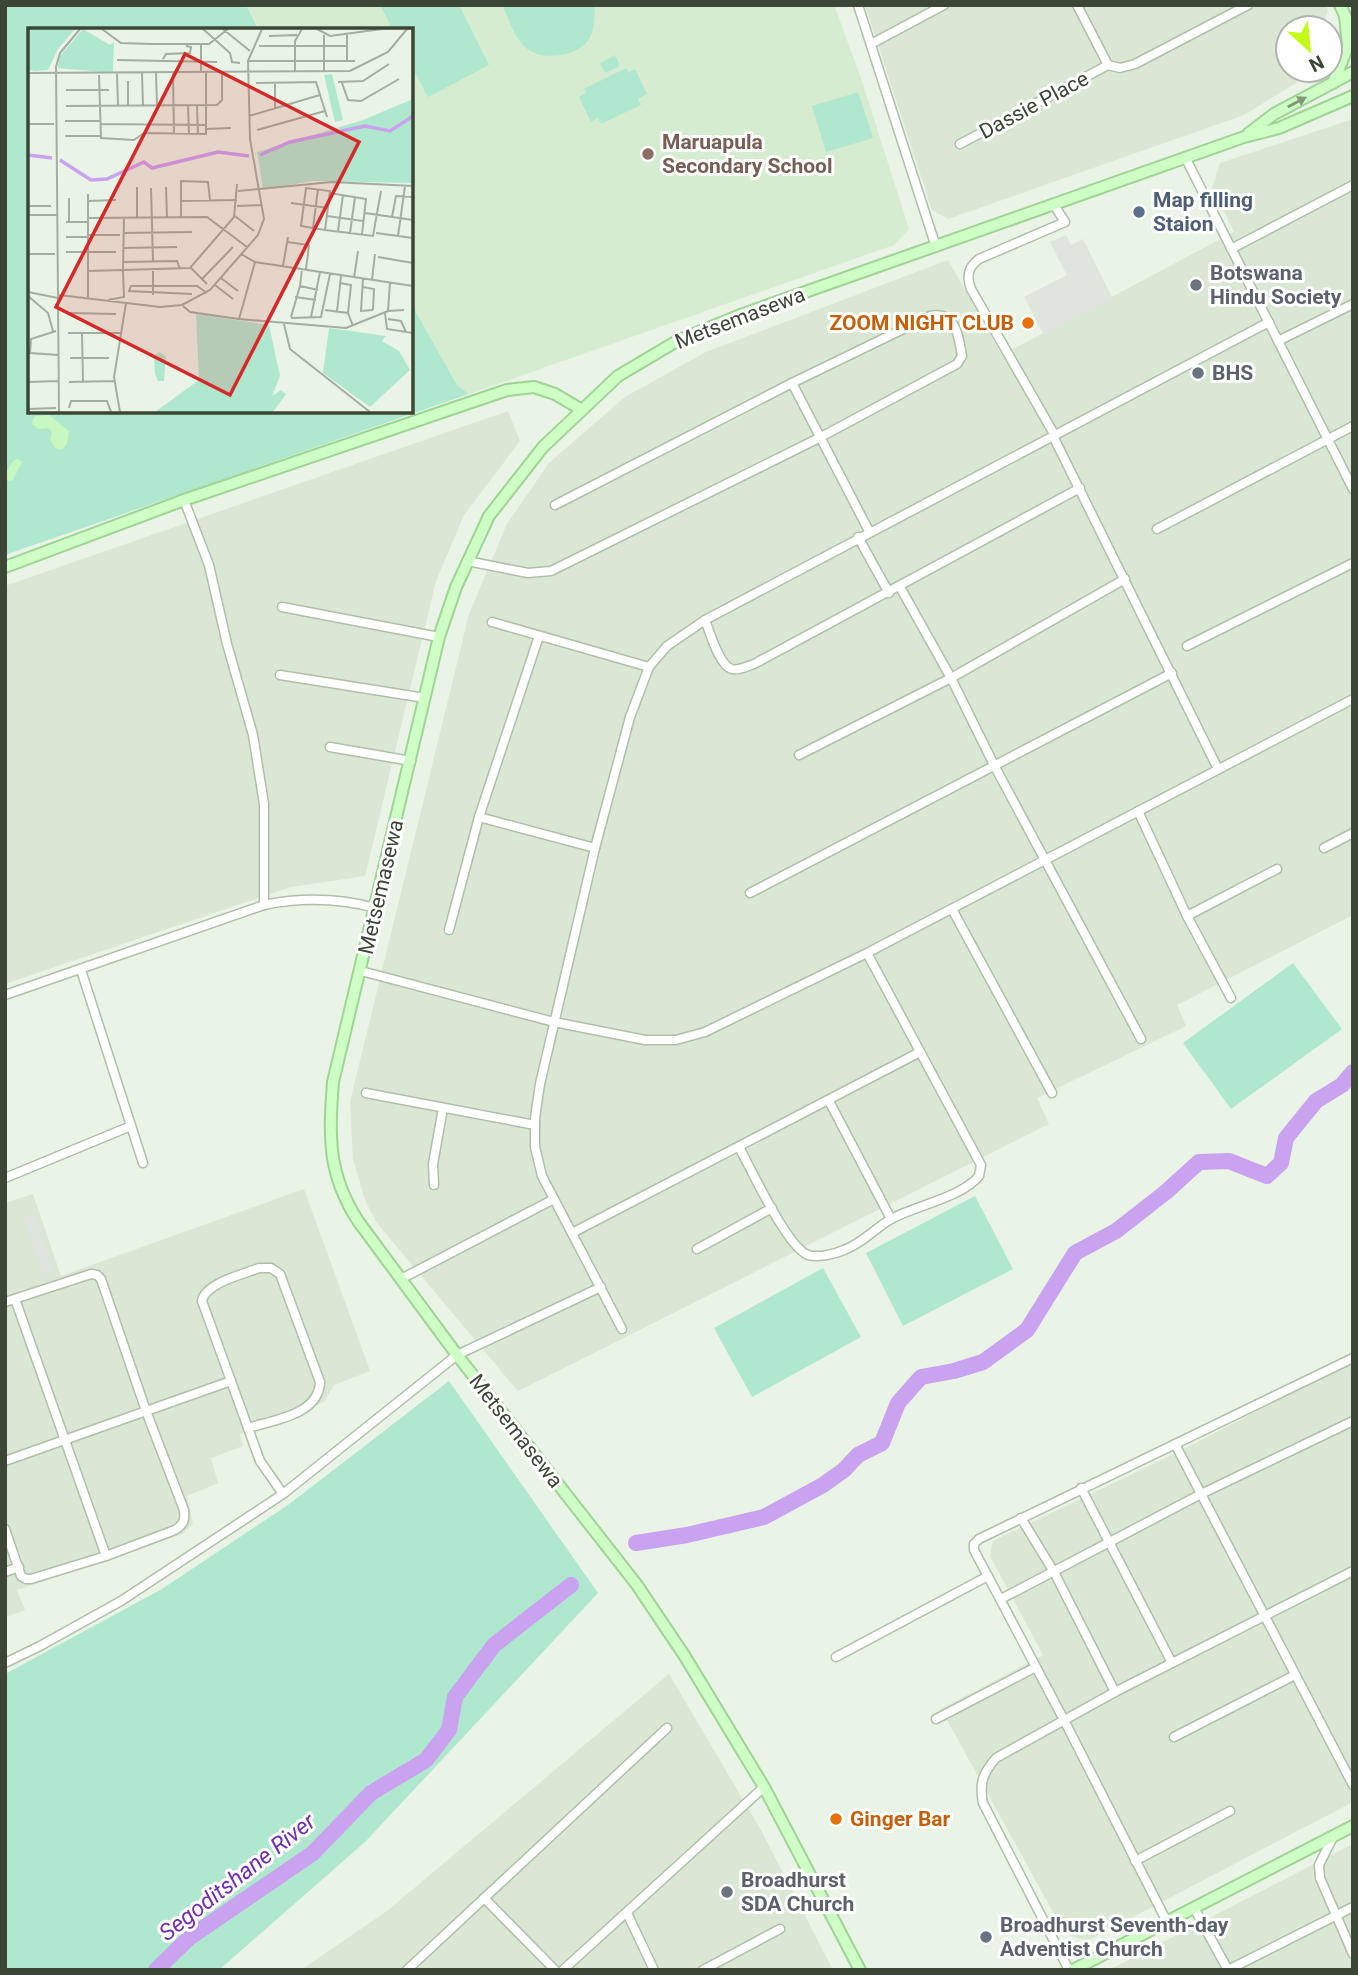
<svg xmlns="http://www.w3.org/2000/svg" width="1358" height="1975" viewBox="0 0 1358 1975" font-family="Roboto,sans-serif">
<rect width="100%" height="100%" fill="#e9f3e6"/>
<g fill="#d9e7d4">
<polygon points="865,5 1325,5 1328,10 1322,28 1288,28 1288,70 1309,70 1306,77 1244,115 948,219 932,210"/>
<polygon points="1353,119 1353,915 1177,1005 1186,1026 1037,1098 1049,1124 518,1391 377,1223 365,1200 353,1159 350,1102 469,614 507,524 549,463 625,397 706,352 948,260 1002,355 1234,232 1212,188 1220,163"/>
<polygon points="508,411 520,441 464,515 436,581 365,876 291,887 5,984 5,586"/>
<polygon points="304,1189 370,1371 334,1385 324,1402 240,1434 243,1446 211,1458 218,1483 187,1496 193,1524 183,1534 17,1590 25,1610 5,1617 5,1203 33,1194 61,1276"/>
<polygon points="1353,1361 1353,1802 1087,1941 1065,1934 941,1709 1043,1655 990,1556 993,1541 1192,1445"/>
<polygon points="669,1674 761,1830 833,1970 301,1970 387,1911"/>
<polygon points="1353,1844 1353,1970 1109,1970"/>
</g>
<polygon fill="#d6ecd0" points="246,5 834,5 861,78 909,229 894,245 469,394 457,385 411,303 411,30 260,30"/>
<g fill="#afe8ce">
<polygon points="5,5 246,5 259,30 30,30 30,411 411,411 411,303 457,385 469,394 5,555"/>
<polygon points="380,5 459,5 489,65 428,97 411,65 411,30 393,30"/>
<path d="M502,5H594C596,15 594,34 587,42C573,58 536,62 522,44C513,34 508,17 502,5Z"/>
<polygon points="615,55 620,66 605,73 600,63"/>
<polygon points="626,68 629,72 635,69 647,94 638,99 641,105 601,124 598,118 591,122 579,97 586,93 584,89"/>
<polygon points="858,92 873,138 826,152 812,106"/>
<polygon points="1293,963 1342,1029 1231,1109 1183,1043"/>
<polygon points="975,1196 1013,1269 903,1326 866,1253"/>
<polygon points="823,1268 861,1337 752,1397 714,1328"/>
<polygon points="449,1381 598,1593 365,1842 219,1970 5,1970 5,1674 162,1589 288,1505"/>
</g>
<g fill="#c8f8c2">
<polygon points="49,415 69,431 67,444 62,450 56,449 50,440 52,432 48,428 38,429 32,424 33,419 36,416"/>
<polygon points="18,459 22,462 13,480 8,481 5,474 14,460"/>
</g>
<g fill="#e0e4de">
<polygon points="1066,235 1071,245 1083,239 1113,299 1044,335 1024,297 1067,275 1050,242"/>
<polygon points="35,1214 54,1272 43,1276 23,1217"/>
</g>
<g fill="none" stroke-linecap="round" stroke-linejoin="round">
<g stroke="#c9a2f0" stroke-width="16">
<polyline points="636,1543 687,1535 764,1517 823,1485 844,1470 858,1455 882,1443 898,1403 921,1377 954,1371 983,1362 1027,1330 1075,1253 1116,1231 1166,1192 1199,1162 1229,1161 1267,1176 1281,1163 1286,1138 1316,1101 1342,1085 1353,1072"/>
<polyline points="156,1970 189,1938 313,1853 371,1793 426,1760 449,1730 455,1697 494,1645 571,1585"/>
</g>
<defs>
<g id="street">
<polyline points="858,5 936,247"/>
<polyline points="1077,5 1108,65"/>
<polyline points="871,44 944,5"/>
<polyline points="1108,65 1120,68 1135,64 1248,5"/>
<polyline points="960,144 1108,65"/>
<polyline points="1185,157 1353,489"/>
<path d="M1054,205L1065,222L979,259C968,267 966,276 971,289L1054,434"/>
<polyline points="1231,249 1353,185"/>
<polyline points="1278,341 1353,304"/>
<polyline points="792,383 869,531"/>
<polyline points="1053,436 1218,769"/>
<polyline points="184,500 209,565 227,644 253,735 264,804 264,905"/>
<polyline points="1157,529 1353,426"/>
<polyline points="858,537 889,593"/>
<path d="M467,561L528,573L551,571L819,438L957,364L962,356C959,337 956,311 930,316L792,383L555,505"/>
<polyline points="900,587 951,678 994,765 1141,1039"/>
<polyline points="282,607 439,637"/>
<path d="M705,620C710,632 719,666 732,669C739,671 747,666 754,664L1080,488"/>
<polyline points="492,622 649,667"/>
<polyline points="1187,646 1353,563"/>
<polyline points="280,675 425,698"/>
<polyline points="330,747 411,761"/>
<polyline points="799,755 951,678 1125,579"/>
<polyline points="1138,811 1187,916 1231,998"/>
<polyline points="479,817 595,848"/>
<polyline points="1324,848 1353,833"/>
<polyline points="750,893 1172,673"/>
<polyline points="952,909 1052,1093"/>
<polyline points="1187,916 1277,869"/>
<polyline points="449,930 479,817 539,636"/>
<polyline points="81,970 143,1163"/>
<polyline points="361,971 554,1022 645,1040 676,1040 705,1032 867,953 1353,699"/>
<path d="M5,995L264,905C302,897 338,898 376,908"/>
<polyline points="366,1093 535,1125"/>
<polyline points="829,1101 891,1219"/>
<path d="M739,1147C751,1169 787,1247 808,1255C818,1258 835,1254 844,1250C863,1243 876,1227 893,1218C918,1205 962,1197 979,1176L981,1165L867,953"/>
<polyline points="5,1178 131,1126"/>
<polyline points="434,1185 433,1164 443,1108"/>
<polyline points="572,1233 920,1052"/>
<polyline points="697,1249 772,1208"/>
<path d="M259,1268H271L280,1274L320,1382C319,1415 273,1420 248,1428L202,1301C205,1283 244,1274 259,1268Z"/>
<polyline points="401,1279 554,1199"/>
<polyline points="15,1299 106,1556"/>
<path d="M5,1302L91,1274L97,1275L101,1279L146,1411L184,1510C185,1520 184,1524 175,1530L106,1556L31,1579H26L21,1576L5,1529"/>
<polyline points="622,1329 542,1176 535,1147 535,1118 540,1084 595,848 630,717 649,667 667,646 705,620 1269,322"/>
<polyline points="248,1428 260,1461 283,1494"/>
<polyline points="1175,1444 1353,1785"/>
<polyline points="5,1461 231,1381"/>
<polyline points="1081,1488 1172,1663"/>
<polyline points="1021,1518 1054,1572 1115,1692"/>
<polyline points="5,1572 19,1567"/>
<polyline points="1001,1599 1201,1494 1353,1421"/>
<polyline points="836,1657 988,1576"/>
<polyline points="5,1663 40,1646 121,1601 283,1494 457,1355 601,1287"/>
<polyline points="936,1719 1036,1667"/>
<polyline points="1174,1737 1295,1675"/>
<polyline points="1333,1837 1319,1865 1320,1878 1353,1954"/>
<polyline points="1135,1861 1230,1811"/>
<polyline points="484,1898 555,1970"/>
<polyline points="1194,1908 1228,1970"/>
<polyline points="627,1913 654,1970"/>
<polyline points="1166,1920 1064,1720 974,1550 974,1544 979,1539 1353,1358"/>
<polyline points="407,1970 667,1728"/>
<polyline points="563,1970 764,1787"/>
<polyline points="703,1970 780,1929"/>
<path d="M1069,1970L983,1803C979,1783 983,1773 996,1758L1115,1692L1353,1571"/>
<polyline points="1228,1970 1353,1907"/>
</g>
<g id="secondary">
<polyline points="1340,5 1348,22"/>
<polyline points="1333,83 1348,46 1345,16"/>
<polyline points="1249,133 1274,114 1353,72"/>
<polyline points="5,567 184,500 507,390 534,387 555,394 582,410"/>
<path d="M860,1970L764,1787L684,1655L637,1585L457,1355L358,1221C327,1173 329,1136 333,1082L439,637L456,587L489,516L543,447L618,376L677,341L743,314L1244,137L1279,128L1353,96"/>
<polyline points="1073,1970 1353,1826"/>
</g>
</defs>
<use href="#street" stroke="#afbfa9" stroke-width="11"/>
<use href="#secondary" stroke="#a0d396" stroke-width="14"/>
<use href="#street" stroke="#fff" stroke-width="8"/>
<use href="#secondary" stroke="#ceffc5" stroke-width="10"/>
</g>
<defs><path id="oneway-solid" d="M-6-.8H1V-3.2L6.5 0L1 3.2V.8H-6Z" transform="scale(1.75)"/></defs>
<use fill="#7d9976" href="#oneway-solid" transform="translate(1297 102) rotate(-28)"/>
<circle fill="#8d6e63" stroke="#fff" stroke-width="2.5" cx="648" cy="154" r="7"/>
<circle fill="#5c6f8a" stroke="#fff" stroke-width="2.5" cx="1139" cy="212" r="7"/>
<g fill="#6b7280" stroke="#fff" stroke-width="2.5">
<circle cx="1196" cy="285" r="7"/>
<circle cx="1198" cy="373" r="7"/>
<circle cx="727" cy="1892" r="7"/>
<circle cx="986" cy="1937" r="7"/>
</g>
<g fill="#e8710a" stroke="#fff" stroke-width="2.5">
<circle cx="1028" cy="323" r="7"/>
<circle cx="836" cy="1819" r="7"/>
</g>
<g text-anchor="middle" stroke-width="6" stroke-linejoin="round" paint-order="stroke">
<g font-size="21" fill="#3b4636" stroke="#fff">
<text transform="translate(1034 105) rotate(-28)" y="7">Dassie Place</text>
<text transform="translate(740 318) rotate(-21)" y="7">Metsemasewa</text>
<text transform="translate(381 887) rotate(-77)" y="7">Metsemasewa</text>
<text transform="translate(516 1431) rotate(52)" y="7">Metsemasewa</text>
</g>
<g font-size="21" font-weight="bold" fill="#785e54" stroke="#fff" text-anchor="start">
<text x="662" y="149">Maruapula<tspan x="662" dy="24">Secondary School</tspan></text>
</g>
<g font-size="21" font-weight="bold" fill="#4e5e75" stroke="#fff" text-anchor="start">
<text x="1153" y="207">Map filling<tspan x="1153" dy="24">Staion</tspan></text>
</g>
<g font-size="21" font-weight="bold" fill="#5b616d" stroke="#fff" text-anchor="start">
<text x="1210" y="280">Botswana<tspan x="1210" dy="24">Hindu Society</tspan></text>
<text x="1212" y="380">BHS</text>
<text x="741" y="1887">Broadhurst<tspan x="741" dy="24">SDA Church</tspan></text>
<text x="1000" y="1932">Broadhurst Seventh-day<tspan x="1000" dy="24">Adventist Church</tspan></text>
</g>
<g font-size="21" font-weight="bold" fill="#c56008" stroke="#fff" text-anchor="end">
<text x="1014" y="330">ZOOM NIGHT CLUB</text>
<text x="850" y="1826" text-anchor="start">Ginger Bar</text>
</g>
<g font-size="23" font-style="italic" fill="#722eb2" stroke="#fff">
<text transform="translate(237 1877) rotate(-38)" y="8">Segoditshane River</text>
</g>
</g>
<g transform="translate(28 28)">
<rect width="385" height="385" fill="#e9f3e6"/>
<path d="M1,1H47L30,21L20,42L7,43L0,42ZM55,1L82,17L86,14L85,45L30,40L32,28ZM304,46L315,92L307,94L296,47ZM385,71V155L285,153L235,161L229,124L335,92ZM168,286L241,297L252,348L244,368L253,362L258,366L245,384H127L171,352ZM301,300L358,308L354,313L371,323L382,342L342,379L295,345ZM131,324L138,328L136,353H130L127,346L126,328Z" fill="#afe8ce"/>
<path fill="none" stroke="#c9a2f0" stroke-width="3.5" d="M0,127L24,130M232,127L262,114L337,98L362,103L385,88M32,132L63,152L79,151L116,134L124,140L190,124L221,128"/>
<path fill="none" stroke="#a3aea0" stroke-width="2" d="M74,1L93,15L123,16H181L200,1M175,1L202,25L204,34L212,35M195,1L222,23M289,1L302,8L354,1M296,7V44M241,8L269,7M173,16V45M231,18H319M135,31L138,26L162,25L163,19L158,18M89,32L189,34M221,33H327M319,33V7M267,44V13L274,1M0,45L322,43L360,24L379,1M114,45L115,78M128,45L129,78M145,45L146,106M89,46L90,78M71,47L73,110L106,112L116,105L178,106V45M310,54L335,53L361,36M228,55L288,54L299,89M314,55L320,72L333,73L371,51M38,62H81M38,78L189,77L194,72V45M100,78V53M160,78L161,106M169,78L170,106M247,81V55M221,88L292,67M37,93H72M0,96H26M72,96L178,97M178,101L203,100M229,102L297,83M37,108H72M138,159L139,189M123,160L125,233M210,163L304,154L385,158M302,165L338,171L334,206M60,166V269M41,170V194M60,173L88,172M153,173L209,172M263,175L300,180M0,178H23M209,178L234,177M337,185L385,192M0,187H29M207,188L226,203M299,188L335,193M109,189V159M153,189V153L180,154L182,172M364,189L368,168L385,169M60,190L179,189L219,219M38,194H60M285,200L290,161M297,202L302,163L278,160L273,198L297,202L345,208L353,163M310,203L315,167M96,205L164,204M322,205L327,169M348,205L385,210M60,207H92M370,208L377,158M38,209H60M259,214L281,217L278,241M95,220L149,219M38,224H88M0,226H27M213,226L227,234L385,258M350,229L385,235M95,234L149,233L152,241M255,238L260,209M163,240L179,256M274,241L272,258L290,262M60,243L162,240L206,189L209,156M95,243L96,189M125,243V267M193,250L210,263M326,250L330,223M174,251L205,219M335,251L333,283L345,282M344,252L347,226M312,255L323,257L320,285L325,298M187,257L205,271M335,259L346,261L345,282M0,264L30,270M164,266L101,263L103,258H169L179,265M31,267L132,279L154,277L182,262L230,207L236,191L222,111L220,33L234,1M0,268L20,285L25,303M267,269L288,272M80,272L96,269L95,243M155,278L162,284L211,291L318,300L360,283L376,282M297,282L320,285M309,283L313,248M360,283L362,255M42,285L88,286M357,285L359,301L385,305M263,289L272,258M283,289L292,244M263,290L293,289L302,246M211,291L227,234M360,291L373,293L378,304M256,296L262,321L342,384M28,303L3,311L2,325L31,327M40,305H93M54,305L55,354M42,330H81M0,354L31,353M41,354L86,353M41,380L43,373H79L83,384M0,381L28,380M31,384L28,39L32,25L52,1M92,384L86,349L98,275"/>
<path fill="#d62828" fill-opacity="0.15" stroke="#d62828" stroke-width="3.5" d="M157,26L331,114L202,367L28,279Z"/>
<rect width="385" height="385" fill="none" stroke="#3b4636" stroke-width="3.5"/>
</g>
<rect width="1358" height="1975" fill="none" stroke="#3b4636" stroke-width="14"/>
<g transform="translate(1309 49) rotate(153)"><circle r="33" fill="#ffffff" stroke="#b1b5af" stroke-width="2"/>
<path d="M0-5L12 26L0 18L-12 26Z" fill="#c4fa17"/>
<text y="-10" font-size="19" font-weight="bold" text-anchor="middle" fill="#3b4636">N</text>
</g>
</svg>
